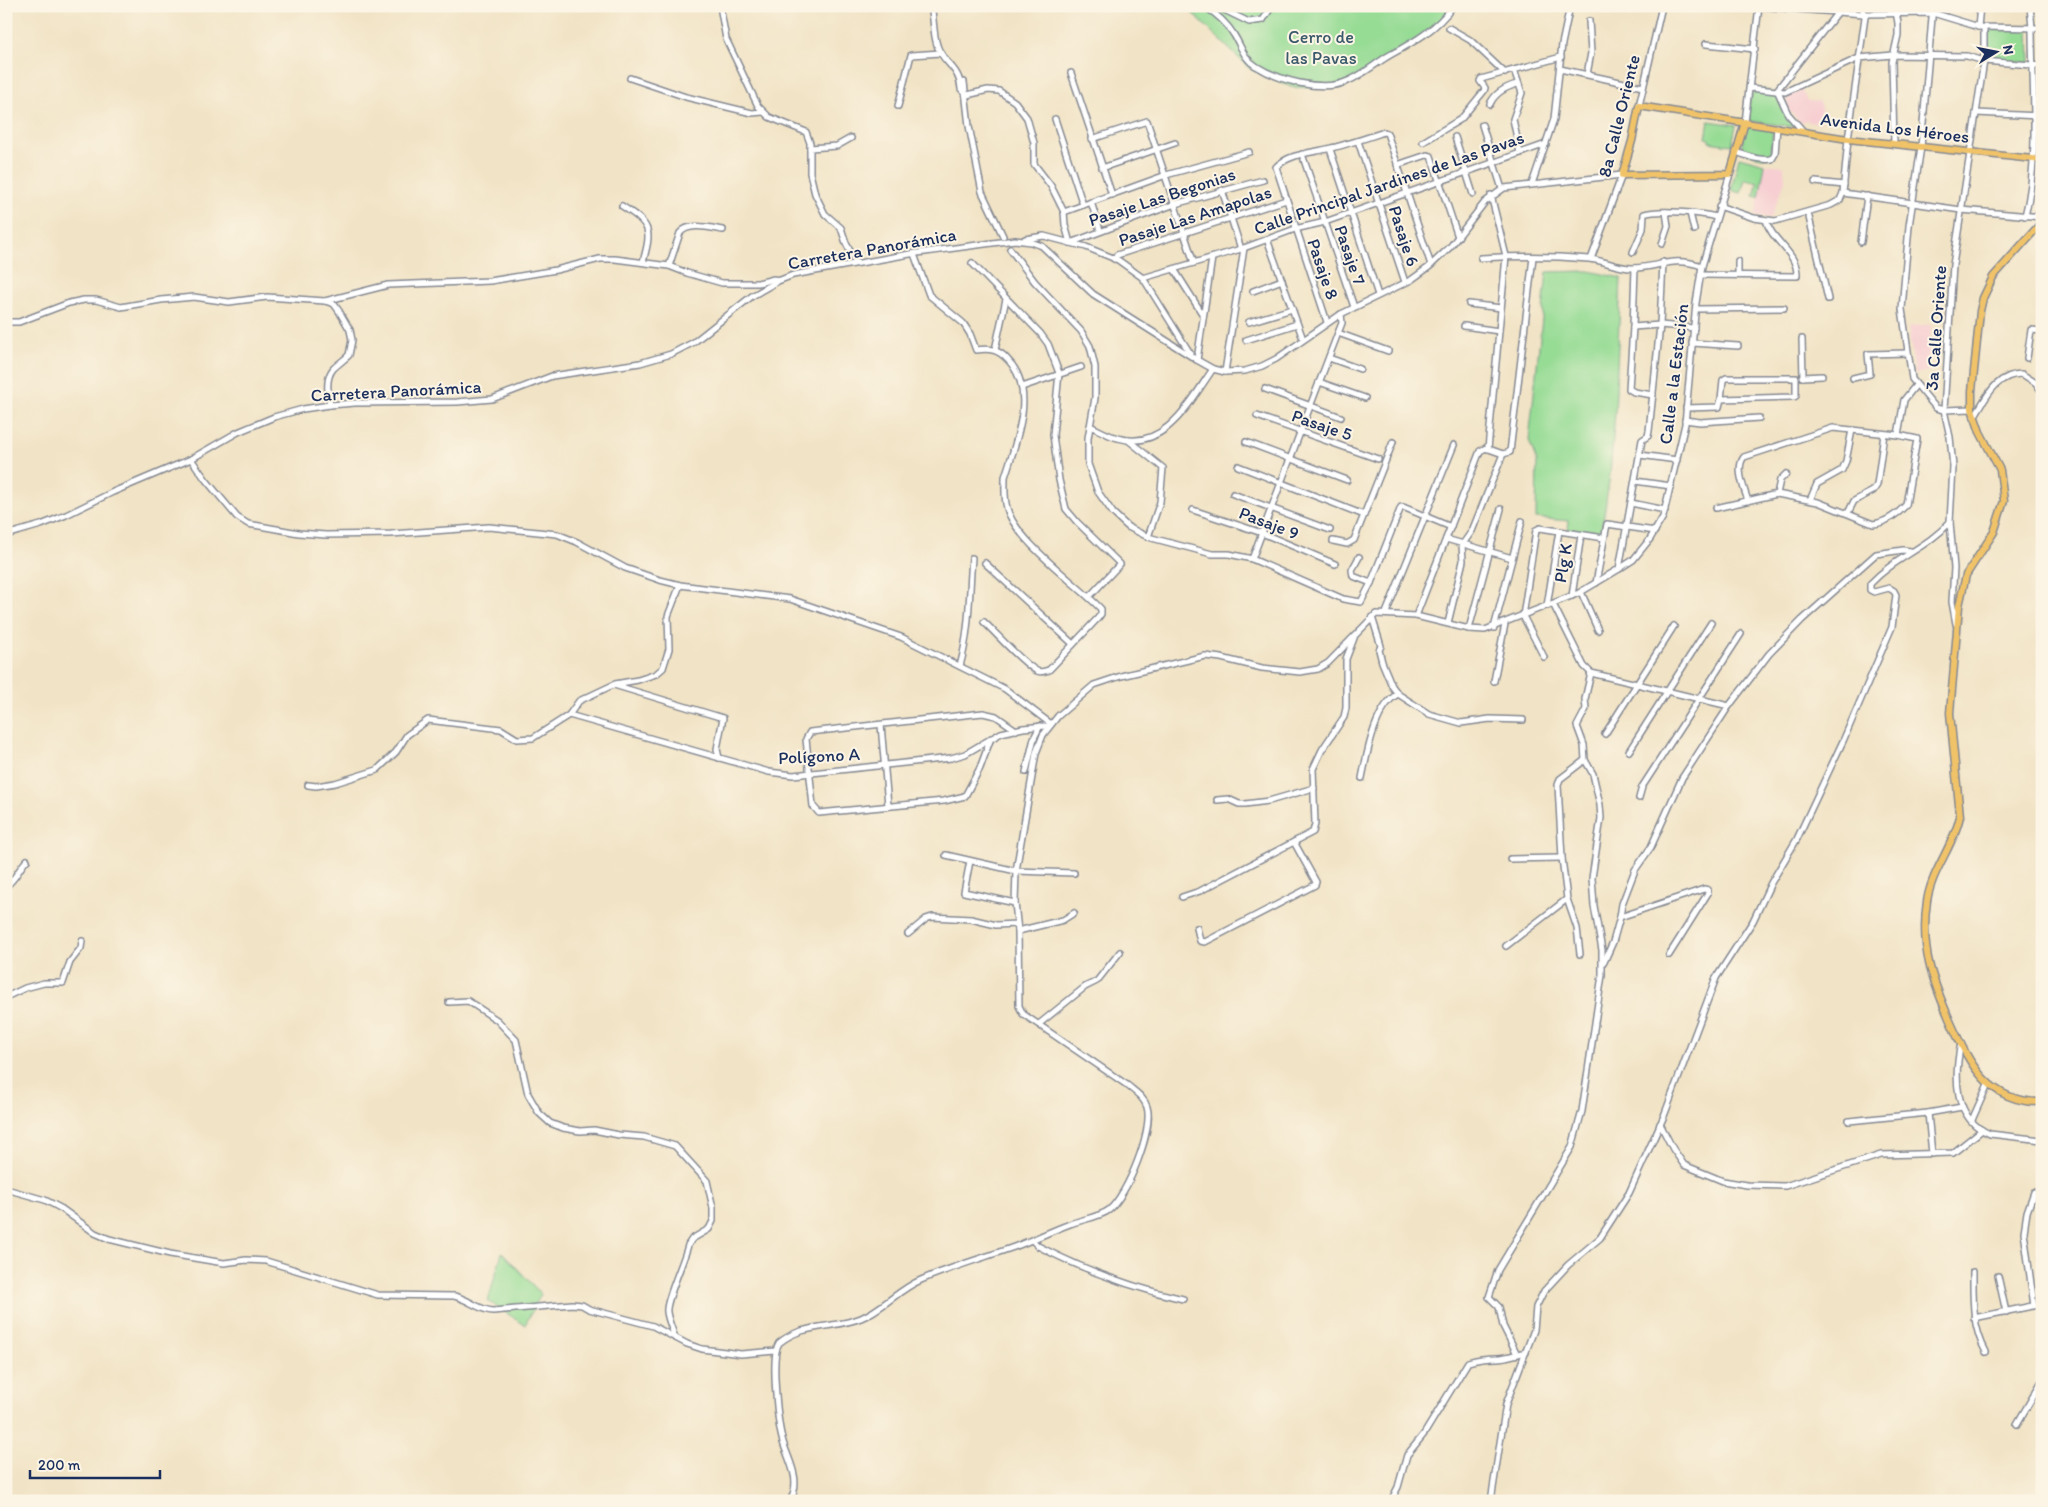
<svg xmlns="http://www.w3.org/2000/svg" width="2048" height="1507" viewBox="0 0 2048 1507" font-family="Itim,sans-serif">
<rect width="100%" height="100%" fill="#fcf5e5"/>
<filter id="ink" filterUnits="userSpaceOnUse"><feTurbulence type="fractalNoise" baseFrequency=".02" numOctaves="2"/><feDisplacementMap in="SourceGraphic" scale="10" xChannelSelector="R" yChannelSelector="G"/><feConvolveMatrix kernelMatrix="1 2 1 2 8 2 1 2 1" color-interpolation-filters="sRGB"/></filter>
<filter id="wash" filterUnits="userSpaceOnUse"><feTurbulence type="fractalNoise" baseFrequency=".0096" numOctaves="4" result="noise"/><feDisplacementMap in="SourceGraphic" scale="20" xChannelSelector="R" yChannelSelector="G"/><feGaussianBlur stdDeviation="1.12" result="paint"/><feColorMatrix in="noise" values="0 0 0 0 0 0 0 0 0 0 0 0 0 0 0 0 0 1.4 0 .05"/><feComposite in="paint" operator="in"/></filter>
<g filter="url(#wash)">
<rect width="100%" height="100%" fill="#f1e3c5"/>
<g fill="#f7cfd2">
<polygon points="1801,89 1807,101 1819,102 1822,110 1820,111 1823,116 1821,117 1822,122 1819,123 1808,122 1807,119 1802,123 1788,110 1786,95"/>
<polygon points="1765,164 1784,166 1785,181 1771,218 1755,215"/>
<polygon points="1931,324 1929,371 1915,374 1908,327"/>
</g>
<g fill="#97dc95" stroke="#59867a">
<polygon points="1185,6 1457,6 1436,29 1406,52 1379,65 1342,88 1291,87 1249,68"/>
<polygon points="1992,29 2029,31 2030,63 1991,59 1986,56 1986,32"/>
<path d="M1756,88C1784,91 1782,106 1794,127L1750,121C1746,110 1749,97 1756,88Z"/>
<polygon points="1709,121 1736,125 1732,145 1709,142 1709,139 1706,138"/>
<path d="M1751,126L1773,129L1771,157C1760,158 1751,155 1741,150L1745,128Z"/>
<polygon points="1739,157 1765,164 1759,197 1754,196 1758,182 1745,179 1741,193 1731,190"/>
<polygon points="1589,271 1621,278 1615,414 1610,475 1601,534 1568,529 1569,521 1536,518 1537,462 1529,440 1547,272"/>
<polygon points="502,1252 541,1294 525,1325 488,1301"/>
</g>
</g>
<g filter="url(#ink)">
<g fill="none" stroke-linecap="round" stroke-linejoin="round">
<defs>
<g id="minor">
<polyline points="720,6 726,39 758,106 769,117 806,132 810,143 810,173 815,194 825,214 841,228 846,243 856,263"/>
<path d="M931,6C934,19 933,33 937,45C942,63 960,67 961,89L967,95L988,90L999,91L1015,102L1027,118L1034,143V164L1051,186L1064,212L1065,225L1070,243L1175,204L1263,180"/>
<path d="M1204,6C1215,13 1227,23 1234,35C1241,46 1244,59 1256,66C1278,80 1322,93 1348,81C1363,75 1376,63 1390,55C1414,42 1437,29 1453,6"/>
<polyline points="1216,6 1249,22 1263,20 1272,6"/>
<polyline points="1625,6 1640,6"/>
<polyline points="1755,6 1864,14 1933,13 1979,27 2042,28"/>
<polyline points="1933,6 1921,147 1909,226 1902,309 1912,379 1936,408 1944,410 1972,409"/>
<polyline points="1978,27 1980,6"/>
<polyline points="1449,28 1470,40 1505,73"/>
<polyline points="1706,44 1755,49"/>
<polyline points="1560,69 1643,87"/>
<polyline points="1514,70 1522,93 1513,119 1520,153"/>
<polyline points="1071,73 1112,195"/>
<polyline points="1587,74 1591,53 1589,21"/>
<polyline points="630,78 686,97 752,113 763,112"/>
<polyline points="964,82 969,126 982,192 1003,236"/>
<polyline points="1750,88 1785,92 1859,58 1893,55 1967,56 1984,61 2042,66"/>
<polyline points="1777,90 1838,12"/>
<polyline points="1777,90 1788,114 1803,131"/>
<path d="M1490,104C1495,93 1506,87 1517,84"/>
<polyline points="898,106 911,55 941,53"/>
<polyline points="1639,106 1662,6"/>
<polyline points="1976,113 2042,116"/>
<polyline points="1055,119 1083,205"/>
<polyline points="1745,122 1759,6"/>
<polyline points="1482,125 1502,189"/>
<polyline points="1455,137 1473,194"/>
<polyline points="1092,139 1147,121 1194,263"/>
<polyline points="1358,141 1405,282"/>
<polyline points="1423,142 1461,119 1484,91 1485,88 1480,81 1481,79 1561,57"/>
<polyline points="1894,143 1892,62 1898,35 1898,23 1895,6"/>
<polyline points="810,148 837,146 851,138"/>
<polyline points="1330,149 1378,295"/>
<path d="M1736,152C1748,156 1759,161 1772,159L1775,154L1777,127"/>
<polyline points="1302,154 1354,307"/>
<polyline points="1397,165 1427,155 1431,156 1458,237"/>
<polyline points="1102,168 1175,143"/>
<polyline points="1815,182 1844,185"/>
<polyline points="1532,184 1554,119 1562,44 1570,6"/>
<polyline points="1222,190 1241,249"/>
<polyline points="1843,193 1961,210 2042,217"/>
<polyline points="1091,202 1100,230"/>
<path d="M622,206C651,225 652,229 643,262"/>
<polyline points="1719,206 1754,218 1775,221 1831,205 1840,200 1843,193 1848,139 1865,17 1862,6"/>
<polyline points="1064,212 1166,175 1249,152"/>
<polyline points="1690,213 1694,230"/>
<polyline points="1808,213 1828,299"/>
<path d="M2025,216C2040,158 2032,87 2032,28L2030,6"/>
<polyline points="1025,239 1044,236 1086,247 1118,260 1143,278 1190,353"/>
<polyline points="1267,239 1303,339"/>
<polyline points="1861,242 1867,196"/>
<polyline points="1662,244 1668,226 1666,212"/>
<polyline points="1010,249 1035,282 1081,331 1090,346 1095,367 1095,398 1088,438 1088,464 1098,492 1113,513 1128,527 1148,537 1212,554 1229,554 1252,559 1343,599 1361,602 1371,583 1401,507 1403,507 1451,527"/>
<path d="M1633,252L1643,229L1644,214C1658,209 1701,213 1716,217"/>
<path d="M914,254L929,295L963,323L970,334L976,350C989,348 998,349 1007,359C1038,390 1016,441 1005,477C1005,487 1004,498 1007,508C1015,540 1076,583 1101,609V614L1098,618L1049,670C1045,671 1041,673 1037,671C1023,664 996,633 984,622"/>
<path d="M1481,258C1517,256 1553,256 1589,259C1604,260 1618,269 1634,268C1662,267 1671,256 1702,266"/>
<polyline points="1114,259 1117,255 1286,200"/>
<polyline points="1738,261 1738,275"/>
<polyline points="972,263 1040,333 1048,344 1059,373 1053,435 1059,480 1066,509 1077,522 1120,564 1089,597"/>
<path d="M669,266L680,233C689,222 710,228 723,230"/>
<polyline points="1635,268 1633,327 1660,325 1694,328"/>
<polyline points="1174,269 1203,315"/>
<path d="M1701,275L1797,276C1798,252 1771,241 1766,220"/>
<polyline points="1143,278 1241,249 1295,229 1325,222 1546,144"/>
<polyline points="1253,291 1282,280"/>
<polyline points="325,301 388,285 490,281 556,270 600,259 615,259 669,266 687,273 722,283 758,283 774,279 777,280"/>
<polyline points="1469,304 1501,308"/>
<polyline points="1696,309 1784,308"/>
<path d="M6,322H19L69,303L84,300H96L121,307L161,300L194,297L229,302L267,297L325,301L334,304L339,311L350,330L352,340L349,355C344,360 338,364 333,369C325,379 328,393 330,405"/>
<polyline points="1249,322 1292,309"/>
<path d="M1327,322L1276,167C1290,153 1313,153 1331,148C1349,144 1366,138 1384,132L1387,133L1431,265"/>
<polyline points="1464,326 1499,331"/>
<polyline points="1633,327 1629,389 1634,392 1653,395"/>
<polyline points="1338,333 1388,351"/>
<polyline points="1802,339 1803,377"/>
<polyline points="1246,340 1297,324"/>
<polyline points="1692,343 1738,346"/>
<polyline points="995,350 1006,299"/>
<polyline points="1329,358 1360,369"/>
<polyline points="2027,358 2031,330 2042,331"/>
<polyline points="1197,360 1212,258"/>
<polyline points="1225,372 1244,248"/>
<polyline points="1802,377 1822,376"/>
<polyline points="1853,378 1870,374 1868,354 1908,353"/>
<polyline points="1319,382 1365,398"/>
<polyline points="1022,387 1081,367"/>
<polyline points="1265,389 1341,417"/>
<polyline points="1686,408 1719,407 1721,399 1794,397 1796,396 1796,378 1726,378 1723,380 1721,399"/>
<polyline points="1257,416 1378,459"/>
<path d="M1974,417C1986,398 1996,374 2022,374L2036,383L2042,392"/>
<polyline points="1685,420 1700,422 1759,418"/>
<path d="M1090,426C1099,430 1109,436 1118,438C1165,452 1191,400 1213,369"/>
<polyline points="1898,435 1904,400 1916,385"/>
<polyline points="1128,440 1163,468 1160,502 1148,537"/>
<polyline points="1246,442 1347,480"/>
<polyline points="1488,449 1506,256 1491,195"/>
<polyline points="1640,455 1677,460"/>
<polyline points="191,459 206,480 237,517 248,524 299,533 326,535 391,534 489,527 557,534 577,542 625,568 660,580 680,585 790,599 901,637 1005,689 1051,724"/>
<polyline points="1238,466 1364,515"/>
<polyline points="1635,481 1671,486"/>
<polyline points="1233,494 1330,530"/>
<polyline points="1777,494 1780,480 1786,474"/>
<polyline points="1810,500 1817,484 1842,470 1846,461 1852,430"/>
<polyline points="1631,503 1665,510"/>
<path d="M1716,508L1777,494L1818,502L1873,524C1885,523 1898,514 1906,505L1917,439L1898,435L1833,428L1744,457C1735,468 1744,488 1748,501"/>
<polyline points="1193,510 1262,533 1335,564"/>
<polyline points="1848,513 1854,501 1873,491 1877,485 1884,434"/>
<polyline points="6,535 41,525 66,515 113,492 191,459 238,432 274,417 303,409 330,405 355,403 457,402 492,399 552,376 640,363 671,354 694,342 752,296 778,281 793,275 910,254 1015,240 1031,242 1042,246 1093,294 1197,360 1213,369 1225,372 1245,371 1262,366 1276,359 1341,314 1411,280 1429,267 1450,247 1485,202 1504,188 1622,175 1591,259"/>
<polyline points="1446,539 1512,558"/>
<polyline points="1333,541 1347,544 1354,540 1393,442"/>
<polyline points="1359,557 1352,570 1353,576 1371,583"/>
<polyline points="1252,559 1338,333 1342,323 1341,314"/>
<polyline points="985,563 1073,644"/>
<polyline points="1619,569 1642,440 1648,436 1649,431 1660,325 1663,262"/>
<polyline points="1596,583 1607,524 1655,531"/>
<polyline points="1581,592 1598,630"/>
<polyline points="1572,596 1581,535"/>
<polyline points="1553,604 1584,666 1591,673 1729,706"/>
<polyline points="1547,606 1559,531"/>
<polyline points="1386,613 1454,445"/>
<polyline points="1416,616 1480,451 1486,448 1503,454 1510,452 1533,257"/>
<polyline points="1372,617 1381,646 1379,650 1382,662 1392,686 1398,694 1429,714 1461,723 1490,719 1523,720"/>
<polyline points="1448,623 1463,561 1462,545 1472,531 1503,454"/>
<polyline points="1956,624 1952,602 1954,568 1950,522 1953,467 1950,437 1944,410 1953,265 1984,61 1984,27"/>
<polyline points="1494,628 1522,521"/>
<polyline points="1469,629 1501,509"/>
<polyline points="1544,657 1523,616 1536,530 1540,528 1604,538"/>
<path d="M960,666C970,630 969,594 972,558"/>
<polyline points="1494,681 1505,624"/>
<polyline points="614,685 723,718 717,749 719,758"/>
<polyline points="569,715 769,772 793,775 951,758 965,754 1001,733 1023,728 1044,726 1048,727"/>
<polyline points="881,725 888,805"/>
<polyline points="1605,734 1674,626"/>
<polyline points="991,738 980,768 965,796 944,801 819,813 813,806 806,739 810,732 983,713 996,716 1016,730"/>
<polyline points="1629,751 1711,623"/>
<polyline points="1026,772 1034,738 1040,726"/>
<path d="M1362,778C1367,754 1375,706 1398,694"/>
<polyline points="308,785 316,786 335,783 377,770 396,752 407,735 428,720 501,729 517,739 533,738 569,715 579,701 615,684 638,680 656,674 663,668 669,649 668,616 680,585"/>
<polyline points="1639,798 1642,787 1655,767 1741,634"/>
<polyline points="1217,800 1228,799 1239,804 1245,804 1269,801 1314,788"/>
<polyline points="946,855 1016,871 1074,873"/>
<polyline points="1510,859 1562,858"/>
<polyline points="970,861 964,892 1015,903"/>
<path d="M6,886C16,879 19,868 27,860"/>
<polyline points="1182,897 1200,891 1313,832 1315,824 1313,769 1322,750 1344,717 1346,708 1346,659 1354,638"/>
<polyline points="1567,899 1577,928 1580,954"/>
<polyline points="1620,917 1622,904 1635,870 1651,847 1682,778 1729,706 1769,654 1802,620 1876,554 1903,550 1911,551"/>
<polyline points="1197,928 1200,941 1205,942 1315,885 1316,882 1294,842"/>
<polyline points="1018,931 1063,920 1074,913"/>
<polyline points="908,934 926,919 932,917 971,919 996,925 1017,924"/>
<polyline points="1506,946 1567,899 1562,858 1558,785 1560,779 1585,760"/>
<polyline points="1604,962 1613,942 1620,917 1704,889 1708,890 1708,893 1669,955"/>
<polyline points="6,997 25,988 44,983 63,983 70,962 81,948 82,941"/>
<path d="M449,1002L468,1001L497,1020L516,1040L528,1094L539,1113L550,1123L563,1128L580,1131L594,1130L619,1135L644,1137L675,1146L707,1181L713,1208V1221L709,1229L692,1239L688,1245C685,1259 665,1302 667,1312C668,1321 673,1330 675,1338"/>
<polyline points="1039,1024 1085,987 1097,981 1120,952"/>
<path d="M1961,1043C1954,1076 1953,1119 1990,1134L2042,1140"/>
<polyline points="1928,1113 1932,1154"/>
<polyline points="1972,1120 1988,1084"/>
<polyline points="1849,1121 1928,1113 1962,1107"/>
<polyline points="1660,1124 1673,1149 1684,1165 1723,1181 1747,1185 1785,1186 1881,1155 1953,1153 1982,1130"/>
<path d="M6,1189L45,1200L62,1209L95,1233L109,1239L170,1254L224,1263L246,1260L266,1261L378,1295L454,1296C469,1299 478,1310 493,1311L572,1304L582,1305L589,1309L653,1326L687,1344L702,1349L741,1354L775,1351"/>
<path d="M1032,1240L1038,1246C1084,1270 1133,1288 1183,1299"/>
<path d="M1973,1272C1973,1301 1972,1326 1986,1352"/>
<polyline points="1998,1276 2006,1312"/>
<polyline points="2034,1306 2024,1232 2027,1212 2034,1192 2042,1196"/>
<polyline points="1974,1318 2042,1304"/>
<polyline points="1517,1354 1503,1326 1499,1307 1489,1297 1498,1270 1572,1147 1582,1111 1602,975 1602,950 1594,906 1592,878 1601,818 1600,805 1593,774 1585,760 1584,745 1577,726 1586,709 1585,699 1591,673"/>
<polyline points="2017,1424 2042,1381"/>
<path d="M790,1501C802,1480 789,1462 783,1442C778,1426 770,1356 779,1343C803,1323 833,1329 861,1318C883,1309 899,1289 921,1280C951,1267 983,1258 1014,1247C1033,1240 1051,1231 1070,1224C1080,1220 1100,1217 1109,1210C1127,1196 1154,1129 1147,1107C1144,1097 1135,1092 1127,1085L1023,1014L1019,1006L1018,931L1015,903L1016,871L1036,753L1043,735L1058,716L1094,685L1121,676L1205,656L1221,658L1262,668L1300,672L1318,669L1328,663L1376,614L1416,616L1469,629L1485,630L1579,593L1619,569L1633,560L1650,539L1663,517L1685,424L1696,303L1702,266L1730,174"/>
<path d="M1391,1501L1398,1487L1407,1455L1424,1434L1468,1362C1478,1359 1486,1358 1497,1358C1506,1358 1516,1354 1526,1352"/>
<path d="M1491,1501L1506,1404L1534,1330L1536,1307L1544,1291L1568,1265L1600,1238L1629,1193L1664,1116L1716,978L1753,921L1771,883L1797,839L1843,741L1892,627L1896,595L1894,591L1889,588L1874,592L1870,590V584C1895,557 1927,548 1950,522"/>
</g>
<g id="major">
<polyline points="1745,122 1730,174 1622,175 1632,141 1639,106 1848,139 2042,160"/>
<path d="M2042,222L1993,277L1983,298L1980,311L1972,391V409L1980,432L2000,470L2004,501L1994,532L1966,575L1959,606L1950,713L1960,816C1954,846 1932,869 1927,901C1920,950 1932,979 1951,1023C1970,1065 1989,1103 2042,1102"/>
</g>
</defs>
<use href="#minor" stroke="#868992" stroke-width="8"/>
<use href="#major" stroke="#868992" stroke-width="9"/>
<use href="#minor" stroke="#fff" stroke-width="5"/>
<use href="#major" stroke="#f1c369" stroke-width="6"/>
</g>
</g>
<g text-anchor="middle" stroke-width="4" stroke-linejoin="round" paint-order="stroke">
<g font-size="18" fill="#3a5a6c" stroke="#fcf5e5">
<text x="1321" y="43">Cerro de<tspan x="1321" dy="21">las Pavas</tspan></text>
</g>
<g font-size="18" fill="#1b2f5e" stroke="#fcf5e5">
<text transform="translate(1619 116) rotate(-76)" y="6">8a Calle Oriente</text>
<text transform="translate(1895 128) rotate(7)" y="6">Avenida Los Héroes</text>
<text transform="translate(1389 183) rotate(-19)" y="6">Calle Principal Jardines de Las Pavas</text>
<text transform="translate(1162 197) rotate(-18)" y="6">Pasaje Las Begonias</text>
<text transform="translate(1195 216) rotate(-18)" y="6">Pasaje Las Amapolas</text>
<text transform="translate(1404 236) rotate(72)" y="6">Pasaje 6</text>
<text transform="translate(872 249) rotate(-10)" y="6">Carretera Panorámica</text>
<text transform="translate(1350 255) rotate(71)" y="6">Pasaje 7</text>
<text transform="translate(1323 269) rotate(71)" y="6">Pasaje 8</text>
<text transform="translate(1936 328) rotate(-86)" y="6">3a Calle Oriente</text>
<text transform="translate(1674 374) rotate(-83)" y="6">Calle a la Estación</text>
<text transform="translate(396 391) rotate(-3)" y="6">Carretera Panorámica</text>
<text transform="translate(1322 425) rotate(19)" y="6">Pasaje 5</text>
<text transform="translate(1269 523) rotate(21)" y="6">Pasaje 9</text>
<text transform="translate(1563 563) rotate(-81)" y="6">Plg K</text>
<text transform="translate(819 756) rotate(-3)" y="6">Polígono A</text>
</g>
</g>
<rect width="2048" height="1507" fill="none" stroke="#fcf5e5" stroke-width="25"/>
<g transform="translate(1996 52) rotate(80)" stroke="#fcf5e5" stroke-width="4" paint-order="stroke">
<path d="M0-4L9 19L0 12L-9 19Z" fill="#1b2f5e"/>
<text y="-8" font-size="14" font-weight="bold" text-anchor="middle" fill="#1b2f5e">N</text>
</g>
<path d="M30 1470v8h130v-8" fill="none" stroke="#1b2f5e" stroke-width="2.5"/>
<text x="38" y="1470" font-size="15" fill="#1b2f5e" stroke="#fcf5e5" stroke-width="4" paint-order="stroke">200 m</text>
</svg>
